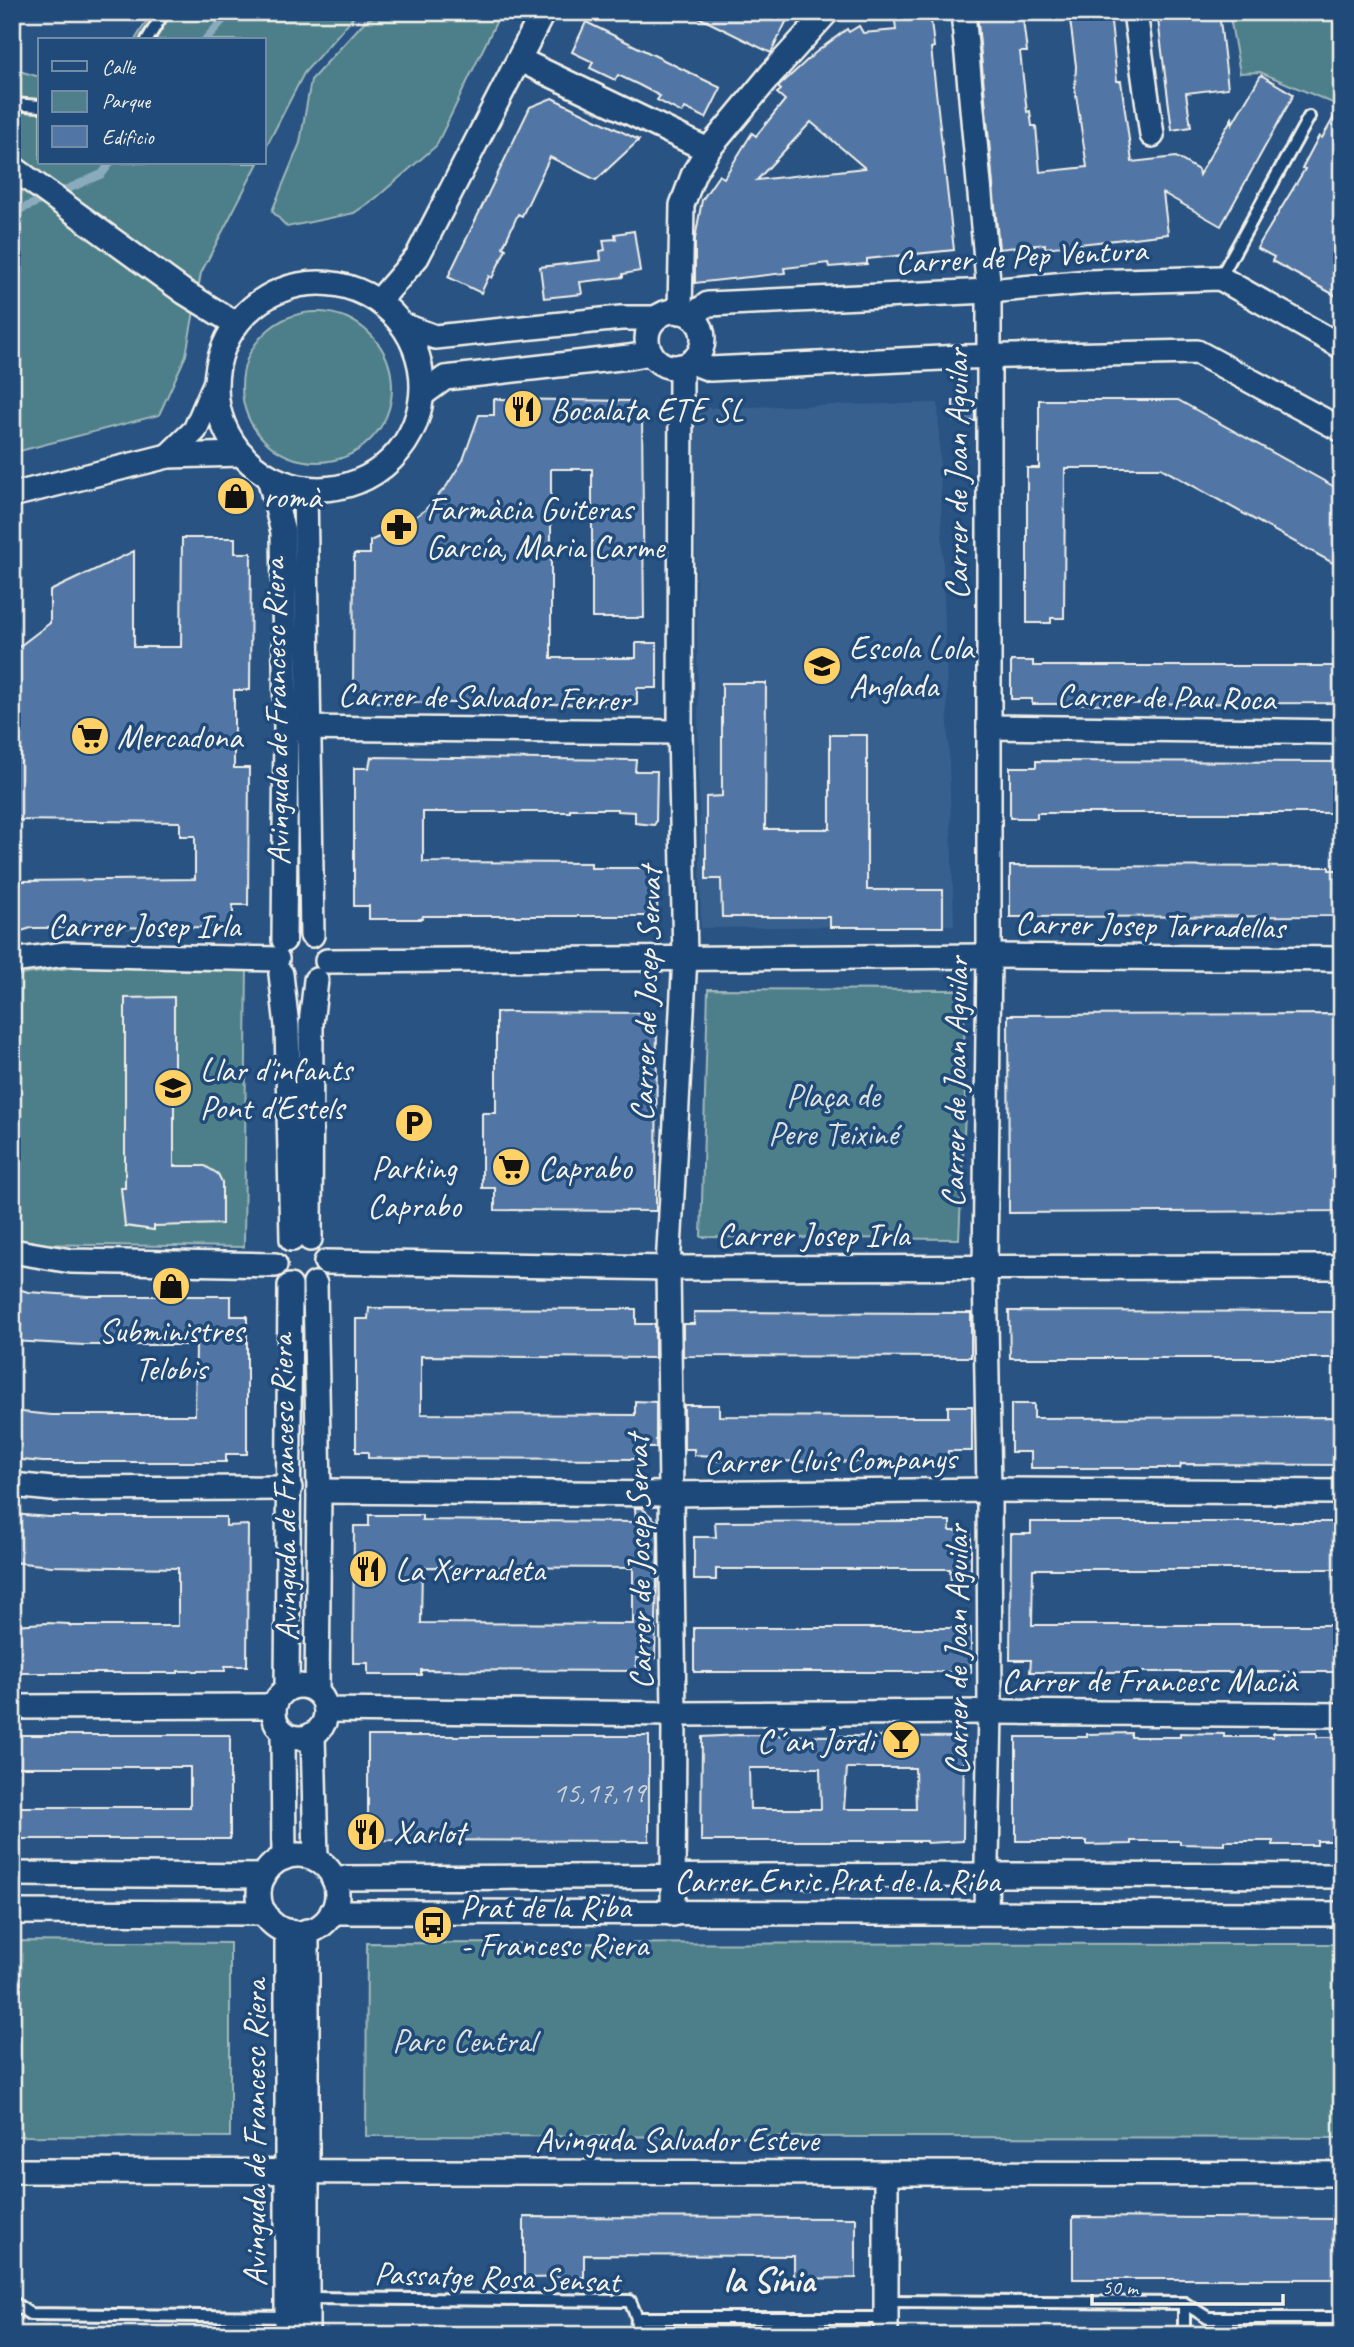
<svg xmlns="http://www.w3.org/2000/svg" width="1354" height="2347" viewBox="0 0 1354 2347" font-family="Caveat,sans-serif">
<rect width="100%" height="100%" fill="#295383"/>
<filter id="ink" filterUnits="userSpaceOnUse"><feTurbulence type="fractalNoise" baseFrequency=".0143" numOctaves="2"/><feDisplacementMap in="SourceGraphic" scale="14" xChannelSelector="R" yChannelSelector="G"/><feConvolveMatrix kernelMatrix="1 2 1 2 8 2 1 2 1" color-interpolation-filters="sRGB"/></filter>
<g filter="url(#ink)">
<polygon fill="#39618f" points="938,403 954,925 701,928 694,408"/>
<g fill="#4e7f8a" stroke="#a1b8b9" stroke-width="2">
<polygon points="152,12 358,12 304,73 264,151 264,40 135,40"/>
<polygon points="382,12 501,12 436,146 376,198 354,213 287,227 272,211 300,143 311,80 365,21"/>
<polygon points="1229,12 1342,12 1342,107 1260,72 1240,73"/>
<polygon points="12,69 40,77 40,163 258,163 201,273 186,355 159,415 12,453"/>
<circle cx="317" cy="387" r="75"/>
<polygon points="119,961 247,963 244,1247 22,1244 12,1242 12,976"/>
<polygon points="708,989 964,990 965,1114 959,1239 701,1237"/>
<polygon points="12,1941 230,1943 230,2137 12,2136"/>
<polygon points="367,1943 1342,1944 1342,2138 366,2136"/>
</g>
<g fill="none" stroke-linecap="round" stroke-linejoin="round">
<g stroke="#8aabbc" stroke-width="8">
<polyline points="205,40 230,12"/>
<polyline points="12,213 102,174 110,163"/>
</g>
</g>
<g fill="#5176a5" stroke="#f4f1e8" stroke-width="2" fill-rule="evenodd">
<polygon points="688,12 776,12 788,18 771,53"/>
<path d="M894,12H930L934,47L931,48L954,250L867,259V264L829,267L828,263L784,268L785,273L695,283V239L702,200L719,175L724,178L752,133L756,136L785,100L777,93L781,90L778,87L815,53L847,29L849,32L859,26L863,33L896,30ZM811,122L865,168L757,180Z"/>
<polygon points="977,12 1022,12 1027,52 1020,52 1027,112 1030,111 1032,126 1036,126 1040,172 1087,167 1075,88 1076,66 1069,12 1110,12 1117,81 1121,81 1132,162 1176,157 1198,170 1199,175 1232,118 1232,124 1261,75 1293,94 1292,98 1221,226 1163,193 1168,234 1045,248 1045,244 999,249"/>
<polygon points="1157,12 1219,12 1228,88 1186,93 1191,127 1172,130"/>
<polygon points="586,22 721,88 706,118 685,108 682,113 657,100 660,96 639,85 618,75 615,80 590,68 593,62 572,52"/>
<polygon points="552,98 639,140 596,180 550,157 522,216 518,214 503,247 506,249 492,278 489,276 481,293 448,277 530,107"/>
<polygon points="1342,103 1342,299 1272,261 1274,257 1257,248 1305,169 1302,168 1319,136 1322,138"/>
<polygon points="634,231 640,271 623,274 623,277 580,282 582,294 544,298 540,267 601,260 600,251 605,250 603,240 616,239 615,234"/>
<polygon points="494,399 631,401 631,416 642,416 644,618 592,618 592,469 551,469 551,658 636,658 636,643 657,643 657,688 637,688 637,705 369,702 369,691 353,691 354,554 370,554 370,541 399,528 425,510 446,487 463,460 479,415 494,415"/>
<polygon points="1039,400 1178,400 1342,491 1342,568 1161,468 1065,468 1064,618 1051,618 1051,623 1027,623 1027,468 1039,468"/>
<rect x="953" y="401" width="22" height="20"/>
<polygon points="182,538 235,538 235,553 251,553 250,690 234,690 234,768 249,768 248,905 233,905 233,927 31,928 12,934 12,884 22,881 195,879 195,836 180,836 180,822 12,820 12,652 50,623 50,591 134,551 134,647 181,647"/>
<polygon points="1011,661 1033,661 1033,666 1342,666 1342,703 1032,704 1032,699 1011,699"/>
<polygon points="722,683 766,683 765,829 830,829 830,735 867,735 867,890 943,890 943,927 830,927 830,917 722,917 721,879 706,879 706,797 722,796"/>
<polygon points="371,757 636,760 635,771 657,771 656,822 654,825 635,823 635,812 617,811 617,809 570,809 570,812 423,812 423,862 591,863 591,868 658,868 657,916 423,916 422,919 369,919 369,906 354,906 354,768 369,768"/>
<polygon points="1036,761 1342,762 1342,813 1037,813 1037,818 1010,818 1010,767 1036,767"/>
<polygon points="1010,866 1329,867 1329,870 1342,870 1342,916 1010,917"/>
<polygon points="174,997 174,1166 205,1166 218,1174 222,1182 222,1224 154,1226 154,1230 125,1226 121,1188 125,1188 125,998"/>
<polygon points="496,1012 657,1013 656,1211 495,1210 495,1188 482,1188 482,1113 496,1113"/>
<polygon points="1342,1014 1342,1211 1009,1213 1008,1015"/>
<polygon points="12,1287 28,1292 88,1296 231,1296 231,1316 247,1316 247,1454 226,1454 226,1462 43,1462 12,1459 12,1411 52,1415 195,1415 196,1345 84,1345 12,1341"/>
<polygon points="369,1308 636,1309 636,1324 655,1324 655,1358 421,1356 421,1414 635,1415 635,1401 656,1402 656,1448 636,1448 636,1459 368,1458 368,1452 356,1452 356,1319 368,1319"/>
<polygon points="1009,1311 1342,1312 1342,1358 1010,1358"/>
<polygon points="694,1312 971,1313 971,1357 683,1356 683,1324 694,1324"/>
<polygon points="1011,1404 1034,1404 1034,1418 1342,1417 1342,1465 1181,1464 1180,1468 1031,1468 1031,1452 1011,1452"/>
<polygon points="684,1405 719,1405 719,1416 903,1417 948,1417 948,1406 972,1406 972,1451 948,1451 947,1462 718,1461 719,1456 694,1455 694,1449 684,1449"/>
<path d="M635,1508H642L657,1522L658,1543L655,1659L636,1658V1671L421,1670V1675H368V1663H353L354,1526H369V1515H422V1520L636,1522ZM422,1567L633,1568V1624L421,1623Z"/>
<polygon points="12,1514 49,1517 226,1517 226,1526 248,1525 247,1666 225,1666 225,1671 178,1671 178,1673 12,1673 12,1625 47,1623 69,1624 69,1626 178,1626 178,1568 52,1566 12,1562"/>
<polygon points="908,1521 950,1521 950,1531 971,1531 971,1584 951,1584 950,1569 716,1569 716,1580 694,1580 694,1537 716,1537 715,1522"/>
<polygon points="1031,1522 1342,1522 1342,1569 1033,1569 1032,1625 1342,1625 1342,1672 1030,1672 1031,1660 1010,1660 1011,1534 1031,1534"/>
<rect x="694" y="1628" width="277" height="44"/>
<polygon points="1131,1733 1131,1737 1180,1737 1180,1733 1224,1734 1224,1737 1273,1737 1273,1733 1317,1733 1317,1737 1342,1737 1342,1841 1317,1841 1317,1845 1273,1845 1273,1841 1224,1841 1224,1845 1180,1844 1180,1841 1131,1841 1131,1844 1087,1845 1087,1841 1016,1841 1016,1737 1087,1737 1087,1734"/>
<polygon points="12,1735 230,1735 230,1839 12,1839 12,1807 190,1807 190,1767 12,1767"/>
<path d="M739,1735L964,1737L963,1841L927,1843V1841H701L702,1737ZM749,1768H820L821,1809H750ZM847,1768H915L916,1809H844Z"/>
<polygon points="368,1736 649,1736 649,1841 368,1840"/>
<polygon points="524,2217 856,2218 856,2278 794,2279 794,2256 584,2255 584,2277 524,2278"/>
<polygon points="1073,2217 1342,2219 1342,2279 1073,2279"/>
</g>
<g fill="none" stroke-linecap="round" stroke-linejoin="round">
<defs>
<g id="lane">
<polyline points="147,40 164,12"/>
<polyline points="12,104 40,106"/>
<polyline points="1220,278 1309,117"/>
<polyline points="308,2298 630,2301 637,2318 886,2318"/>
<polyline points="886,2301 1184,2303 1208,2318 1342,2318"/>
<polyline points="12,2302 30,2314 287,2317"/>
<polyline points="636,2335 637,2318"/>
<polyline points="1184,2335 1184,2303"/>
</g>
<g id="street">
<polyline points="963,12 989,291 989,956 985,1267 989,1490 990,1712 986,1912"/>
<polyline points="1135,12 1152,135"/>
<polyline points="520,60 708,150"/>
<polyline points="12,167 184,292 236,324"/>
<circle cx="319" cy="386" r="103"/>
<polyline points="379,301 417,257 543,12"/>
<circle cx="675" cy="339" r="28"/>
<polyline points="680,312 682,205 694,173 708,150 772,73 827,12"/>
<polyline points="691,316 708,304 989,291 1089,282 1220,278 1342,347"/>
<polyline points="403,325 435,337 621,318 656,318"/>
<polyline points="691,362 710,369 962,357 1197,352 1342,430"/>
<polyline points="423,394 445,378 629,357 651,353"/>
<polyline points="168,456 195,430 215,384"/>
<polyline points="269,477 283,532 286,728 284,940"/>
<polyline points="305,488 312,935"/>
<polyline points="12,495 168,456 242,454"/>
<polyline points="989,727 1342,732"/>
<polyline points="291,728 680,732"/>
<polyline points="12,961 65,954 277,959"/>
<polyline points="327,961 989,956 1342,959"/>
<polyline points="281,974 287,1026 292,1239"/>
<polyline points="310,1239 311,1024 316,980"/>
<polyline points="12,1251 71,1261 275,1265"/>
<polyline points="326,1262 668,1268 1342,1267"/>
<polyline points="315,1284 319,1491 317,1692"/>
<polyline points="12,1485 52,1489 290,1488"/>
<polyline points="319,1491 671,1494 989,1490 1342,1492"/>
<circle cx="300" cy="1712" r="26"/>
<polyline points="287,1688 290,1286"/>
<polyline points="12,1707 274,1706"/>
<polyline points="326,1710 674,1714 990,1712 1342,1715"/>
<polyline points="283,1733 284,1858"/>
<polyline points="313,1734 316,1859"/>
<circle cx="298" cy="1894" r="39"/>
<polyline points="12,1874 264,1876"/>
<polyline points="333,1878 988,1875 1342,1876"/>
<polyline points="12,1912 265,1913"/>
<polyline points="332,1912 1342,1914"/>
<polyline points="673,1914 674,1714 668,1268 685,957 680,732 681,366"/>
<polyline points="287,1931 287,2335"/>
<polyline points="307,1931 307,2335"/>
<polyline points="12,2171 1342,2174"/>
<polyline points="886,2335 886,2173"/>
</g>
</defs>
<use href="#lane" stroke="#f4f1e8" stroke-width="16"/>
<use href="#street" stroke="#f4f1e8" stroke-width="28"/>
<use href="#lane" stroke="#1f4a7a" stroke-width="10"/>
<use href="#street" stroke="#1f4a7a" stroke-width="23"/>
</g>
</g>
<defs>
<symbol id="restaurant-disc" viewBox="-11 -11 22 22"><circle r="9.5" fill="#ffd166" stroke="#1f4a7a"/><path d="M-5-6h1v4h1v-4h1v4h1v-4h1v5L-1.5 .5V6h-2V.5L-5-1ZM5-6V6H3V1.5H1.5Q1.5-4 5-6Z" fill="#111"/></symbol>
<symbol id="shop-disc" viewBox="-11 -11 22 22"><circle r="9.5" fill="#ffd166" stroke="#1f4a7a"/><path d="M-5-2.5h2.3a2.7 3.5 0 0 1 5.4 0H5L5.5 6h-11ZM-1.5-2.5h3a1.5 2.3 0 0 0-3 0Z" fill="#111"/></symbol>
<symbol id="pharmacy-disc" viewBox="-11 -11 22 22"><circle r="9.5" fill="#ffd166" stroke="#1f4a7a"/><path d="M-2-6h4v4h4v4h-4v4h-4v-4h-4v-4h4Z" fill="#111"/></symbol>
<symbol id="school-disc" viewBox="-11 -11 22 22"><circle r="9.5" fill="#ffd166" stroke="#1f4a7a"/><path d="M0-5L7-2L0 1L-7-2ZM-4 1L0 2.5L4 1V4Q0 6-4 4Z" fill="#111"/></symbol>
<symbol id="supermarket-disc" viewBox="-11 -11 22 22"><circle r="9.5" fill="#ffd166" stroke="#1f4a7a"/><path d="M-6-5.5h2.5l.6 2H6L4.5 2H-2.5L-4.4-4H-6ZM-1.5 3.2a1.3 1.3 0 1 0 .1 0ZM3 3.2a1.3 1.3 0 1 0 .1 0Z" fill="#111"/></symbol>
<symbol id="parking-disc" viewBox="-11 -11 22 22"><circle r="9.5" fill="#ffd166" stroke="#1f4a7a"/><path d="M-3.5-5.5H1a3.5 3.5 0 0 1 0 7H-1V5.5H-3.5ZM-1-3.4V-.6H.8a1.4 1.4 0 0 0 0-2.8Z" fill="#111"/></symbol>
<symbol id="bar-disc" viewBox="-11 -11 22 22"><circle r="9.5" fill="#ffd166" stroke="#1f4a7a"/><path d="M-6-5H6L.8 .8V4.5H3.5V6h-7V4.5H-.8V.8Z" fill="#111"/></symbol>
<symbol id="bus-disc" viewBox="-11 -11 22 22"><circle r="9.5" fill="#ffd166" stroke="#1f4a7a"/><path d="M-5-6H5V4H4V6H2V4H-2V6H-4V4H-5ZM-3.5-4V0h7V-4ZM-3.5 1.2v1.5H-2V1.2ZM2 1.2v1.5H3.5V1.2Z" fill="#111"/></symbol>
</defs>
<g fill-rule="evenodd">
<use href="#restaurant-disc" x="501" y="387" width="44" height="44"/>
<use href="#shop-disc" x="214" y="474" width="44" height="44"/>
<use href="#pharmacy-disc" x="377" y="505" width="44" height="44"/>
<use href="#school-disc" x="800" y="644" width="44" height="44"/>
<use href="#supermarket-disc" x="68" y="714" width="44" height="44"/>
<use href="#school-disc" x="151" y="1066" width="44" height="44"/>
<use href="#parking-disc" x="392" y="1101" width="44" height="44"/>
<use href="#supermarket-disc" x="489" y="1145" width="44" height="44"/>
<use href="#shop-disc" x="149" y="1264" width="44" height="44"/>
<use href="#restaurant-disc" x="346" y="1547" width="44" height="44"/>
<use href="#bar-disc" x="879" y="1718" width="44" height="44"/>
<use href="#restaurant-disc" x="344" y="1810" width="44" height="44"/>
<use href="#bus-disc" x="411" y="1903" width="44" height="44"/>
</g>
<g text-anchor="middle" stroke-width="7" stroke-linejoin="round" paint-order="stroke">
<g font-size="30" fill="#cbd2d7">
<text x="599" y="1802">15,17,19</text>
</g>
<g font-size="33" fill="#f4f1e8" stroke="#1f4a7a">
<text transform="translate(1021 255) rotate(-3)" y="12">Carrer de Pep Ventura</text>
<text transform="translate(956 474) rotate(-90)" y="12">Carrer de Joan Aguilar</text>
<text transform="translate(484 696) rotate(1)" y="12">Carrer de Salvador Ferrer</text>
<text transform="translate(1166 696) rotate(1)" y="12">Carrer de Pau Roca</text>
<text transform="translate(275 712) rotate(-91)" y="12">Avinguda de Francesc Riera</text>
<text transform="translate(1150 924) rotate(1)" y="12">Carrer Josep Tarradellas</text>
<text x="144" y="937">Carrer Josep Irla</text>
<text transform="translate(645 994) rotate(-88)" y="12">Carrer de Josep Servat</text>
<text transform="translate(954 1082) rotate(-89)" y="12">Carrer de Joan Aguilar</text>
<text x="813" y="1246">Carrer Josep Irla</text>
<text transform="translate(830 1459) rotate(-1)" y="12">Carrer Lluís Companys</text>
<text transform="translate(283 1488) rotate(-91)" y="12">Avinguda de Francesc Riera</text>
<text transform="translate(638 1562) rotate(-91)" y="12">Carrer de Josep Servat</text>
<text transform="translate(956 1650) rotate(-90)" y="12">Carrer de Joan Aguilar</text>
<text x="1149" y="1692">Carrer de Francesc Macià</text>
<text x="837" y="1892">Carrer Enric Prat de la Riba</text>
<text transform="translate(254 2133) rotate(-90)" y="12">Avinguda de Francesc Riera</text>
<text x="677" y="2151">Avinguda Salvador Esteve</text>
<text transform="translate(497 2276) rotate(2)" y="12">Passatge Rosa Sensat</text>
</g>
<g font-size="33" fill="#f4f1e8" stroke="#1f4a7a" text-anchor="start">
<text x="550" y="421">Bocalata ETE SL</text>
<text x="263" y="508">romà</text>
<text x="426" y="520">Farmàcia Guiteras<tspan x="426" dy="38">García, Maria Carme</tspan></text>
<text x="849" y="659">Escola Lola<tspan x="849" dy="38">Anglada</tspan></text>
<text x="117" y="748">Mercadona</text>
<text x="200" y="1081">Llar d'infants<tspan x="200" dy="38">Pont d'Estels</tspan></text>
<text x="414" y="1179" text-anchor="middle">Parking<tspan x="414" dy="38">Caprabo</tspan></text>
<text x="538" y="1179">Caprabo</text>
<text x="171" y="1342" text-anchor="middle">Subministres<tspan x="171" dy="38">Telobis</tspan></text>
<text x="395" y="1581">La Xerradeta</text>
<text x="874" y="1752" text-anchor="end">C´an Jordi</text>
<text x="393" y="1844">Xarlot</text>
<text x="460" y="1918">Prat de la Riba<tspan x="460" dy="38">- Francesc Riera</tspan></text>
</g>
<g font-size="33" fill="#dbe0da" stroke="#1f4a7a">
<text x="833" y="1107">Plaça de<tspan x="833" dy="38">Pere Teixiné</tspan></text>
<text x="464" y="2052">Parc Central</text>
</g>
<g font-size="35" font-weight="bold" fill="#f4f1e8" stroke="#1f4a7a">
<text x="769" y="2292">la Sínia</text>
</g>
</g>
<rect width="1354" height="2347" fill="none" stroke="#1f4a7a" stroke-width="42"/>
<rect x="21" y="21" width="1312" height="2305" fill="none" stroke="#f4f1e8" stroke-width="2.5" filter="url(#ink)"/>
<rect x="38" y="38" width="228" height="126" fill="#1f4a7a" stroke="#748da6" stroke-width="2"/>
<rect x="52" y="61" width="35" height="10" fill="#1f4a7a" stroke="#748da6" stroke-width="2"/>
<text x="102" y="74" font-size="21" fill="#f4f1e8">Calle</text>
<rect x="52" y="91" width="35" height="21" fill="#4e7f8a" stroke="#748da6" stroke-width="2"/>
<text x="102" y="108" font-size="21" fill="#f4f1e8">Parque</text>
<rect x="52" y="126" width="35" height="21" fill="#5176a5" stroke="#748da6" stroke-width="2"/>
<text x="102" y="144" font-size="21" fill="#f4f1e8">Edificio</text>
<path d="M1092 2294v10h191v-10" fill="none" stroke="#f4f1e8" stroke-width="3.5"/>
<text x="1102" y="2294" font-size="21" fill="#f4f1e8" stroke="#1f4a7a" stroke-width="5" paint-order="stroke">50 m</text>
</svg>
